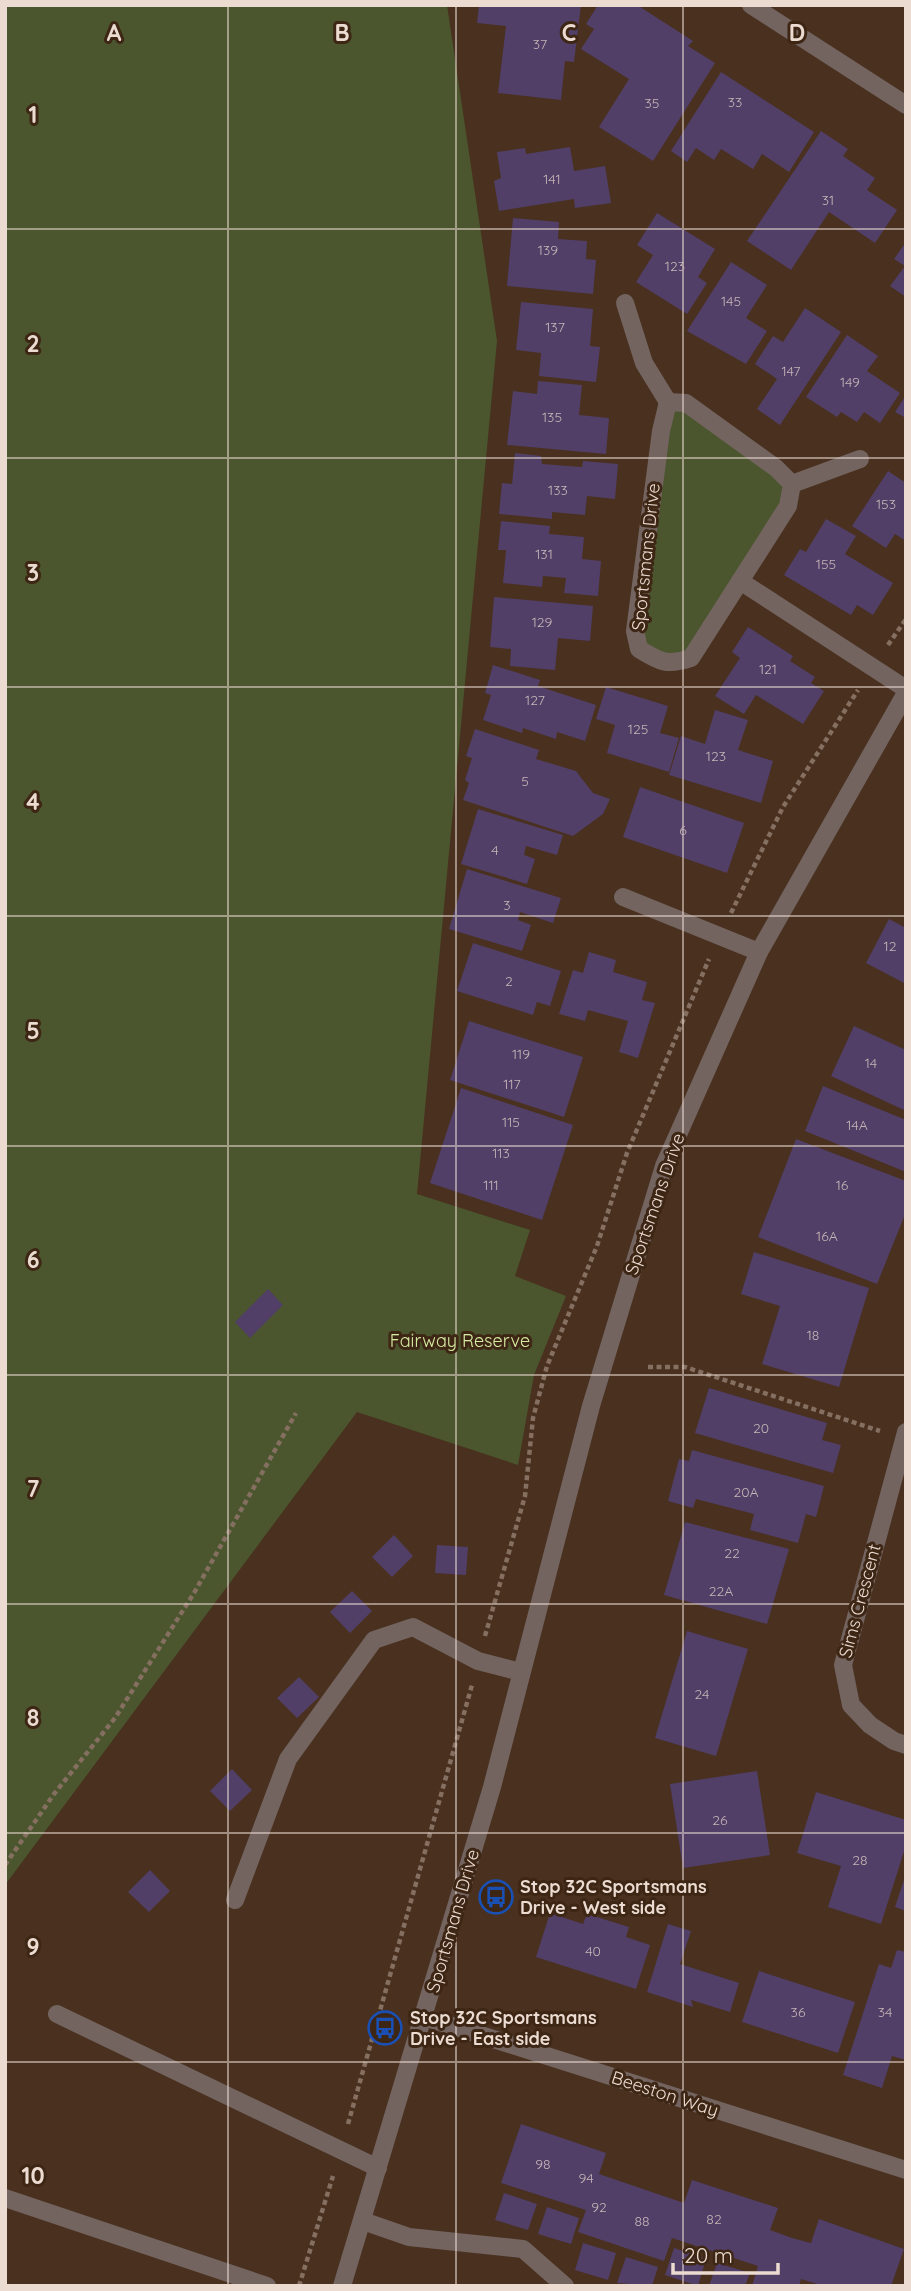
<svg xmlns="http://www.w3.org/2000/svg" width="911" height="2291" viewBox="0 0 911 2291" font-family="Quicksand,sans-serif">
<rect width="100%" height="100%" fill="#49301f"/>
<g fill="#4b562e">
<polygon points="5,5 447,5 497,341 417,1194 530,1230 515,1276 566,1296 534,1375 518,1465 357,1412 5,1885"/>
<polygon points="668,402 686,403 792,484 691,658 639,649"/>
</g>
<g fill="#513f67">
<polygon points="479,5 581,5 574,62 565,61 561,100 498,93 506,26 477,23"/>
<polygon points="598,5 637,5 693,41 688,46 715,63 653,161 599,127 629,79 581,49 594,29 586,24"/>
<polygon points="721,72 814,132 789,172 762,154 753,169 721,149 714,160 696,148 687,162 671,151"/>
<polygon points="821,131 848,149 843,156 875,178 867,190 897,210 875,243 829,212 791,270 747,241"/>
<polygon points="570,147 574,171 605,166 611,203 575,208 574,199 499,211 494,181 501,178 497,152 525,148 526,154"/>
<polygon points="657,213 715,249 698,277 707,283 687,314 636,282 653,255 637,245"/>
<polygon points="513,218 559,222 558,239 587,241 586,259 596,260 593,294 507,286"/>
<polygon points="906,242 906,297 890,286 905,266 894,259"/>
<polygon points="731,262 767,285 746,318 767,331 746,364 687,331"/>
<polygon points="521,302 593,309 590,346 600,347 596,382 539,376 541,353 516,350"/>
<polygon points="805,308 841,332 780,425 757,409 777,379 755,364 773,336 783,342"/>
<polygon points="847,335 878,356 867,371 900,393 880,423 864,412 857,422 841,412 837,417 806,397"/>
<polygon points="538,381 582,385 579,415 609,418 606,454 507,445 513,391 537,394"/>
<polygon points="906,395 906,418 895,412"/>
<polygon points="515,453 541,456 542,464 582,467 583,461 618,464 615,499 587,496 585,515 552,512 552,519 499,514 502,483 512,484"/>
<polygon points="888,471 906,483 906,541 895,534 886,548 852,526"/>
<polygon points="826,519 856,536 845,554 893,583 873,615 857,605 851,615 784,575 800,549 806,552"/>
<polygon points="501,521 550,526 549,534 584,537 582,559 601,561 598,596 564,593 566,578 543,576 542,587 503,583 506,550 498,550"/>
<polygon points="494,597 593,606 590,641 558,638 555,670 510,666 511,649 490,647"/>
<polygon points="748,627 793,656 790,661 815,677 811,683 824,691 803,724 756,695 744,714 715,696 740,658 732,652"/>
<polygon points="493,665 540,680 538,686 596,705 585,741 557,732 556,739 523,728 522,733 483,720 491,695 485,693"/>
<polygon points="606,687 668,706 660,733 679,738 669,772 607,753 615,725 596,719"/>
<polygon points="715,710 748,720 738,750 773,761 761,803 669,775 681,736 705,744"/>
<polygon points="475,729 539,750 536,759 576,771 593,793 610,799 603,814 573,836 463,800 469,783 465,780 472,758 466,756"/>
<polygon points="640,787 744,823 727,873 623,837"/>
<polygon points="478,809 563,835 557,855 526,846 524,855 535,859 527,884 461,864"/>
<polygon points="467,869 561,898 553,923 520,912 518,920 531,925 522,951 449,929"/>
<polygon points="889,919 906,928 906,984 866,963"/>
<polygon points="473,943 561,971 550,1006 537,1002 533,1015 457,991"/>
<polygon points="589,952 616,960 613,972 647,982 642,1000 655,1003 638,1058 619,1052 628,1021 588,1010 585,1021 559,1014 573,970 583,973"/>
<polygon points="469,1021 583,1057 564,1117 450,1080"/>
<polygon points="854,1026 906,1050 906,1111 831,1076"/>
<polygon points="823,1086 906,1120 906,1172 805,1131"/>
<polygon points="461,1088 573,1125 542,1220 430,1183"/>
<polygon points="796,1139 906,1181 906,1212 877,1284 758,1237"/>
<polygon points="754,1252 869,1288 839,1387 762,1364 780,1306 741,1294"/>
<polygon points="268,1289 283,1305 250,1338 235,1322"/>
<polygon points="709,1388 827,1423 822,1440 841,1445 833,1473 695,1433"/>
<polygon points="692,1450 824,1486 816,1517 806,1514 798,1543 750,1530 754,1514 696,1499 693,1508 668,1501 679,1459 689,1461"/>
<polygon points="685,1522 789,1549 767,1624 664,1595"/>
<polygon points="394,1535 413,1556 392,1577 372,1557"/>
<polygon points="437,1545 468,1547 466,1575 435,1573"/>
<polygon points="352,1591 372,1611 350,1633 330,1612"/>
<polygon points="687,1631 748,1649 716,1756 655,1738"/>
<polygon points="299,1677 319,1697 297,1718 277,1698"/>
<polygon points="232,1769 252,1790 230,1811 210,1791"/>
<polygon points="757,1771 770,1855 683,1868 670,1784"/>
<polygon points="816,1792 906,1820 906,1845 881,1924 828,1907 841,1866 797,1853"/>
<polygon points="150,1870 170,1891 149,1912 128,1892"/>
<polygon points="905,1877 906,1877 906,1911 895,1907"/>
<polygon points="550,1913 583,1924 587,1914 629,1927 626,1937 650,1945 636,1989 536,1957"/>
<polygon points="668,1924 691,1931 680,1964 739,1983 730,2012 691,2000 693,2007 647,1992"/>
<polygon points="897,1950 906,1952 906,2060 892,2056 882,2088 843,2075 879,1964 891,1968"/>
<polygon points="759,1971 855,2002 838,2053 742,2022"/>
<polygon points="521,2124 606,2153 599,2174 684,2203 692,2180 778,2208 770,2230 792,2238 811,2243 819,2219 904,2249 891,2286 824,2286 801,2279 799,2286 752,2286 758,2266 672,2238 664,2261 578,2232 586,2210 501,2183"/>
<polygon points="504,2193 537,2204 528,2230 495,2220"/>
<polygon points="547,2207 579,2218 571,2244 538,2234"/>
<polygon points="583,2243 616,2253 608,2280 575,2270"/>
<polygon points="674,2248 706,2259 698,2286 665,2275"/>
<polygon points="626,2257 658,2267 652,2286 617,2283"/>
<polygon points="717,2263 750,2273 745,2286 709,2286"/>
</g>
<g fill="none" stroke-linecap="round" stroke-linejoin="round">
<g stroke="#846f60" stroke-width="4.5" stroke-dasharray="5 3.5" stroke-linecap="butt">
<polyline points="888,645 906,619"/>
<polyline points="731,913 783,807 858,690"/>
<polyline points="648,1367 685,1367 880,1431"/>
<polyline points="485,1636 525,1496 533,1418 547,1366 597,1246 627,1153 709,959"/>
<polyline points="5,1865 54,1794 115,1718 194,1593 296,1413"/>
<polyline points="348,2124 472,1685"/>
<polyline points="299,2286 333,2176"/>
</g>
<g stroke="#736460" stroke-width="18">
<polyline points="751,5 906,105"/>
<polyline points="625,303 644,363 668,402"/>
<path d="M668,402L686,403L776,468L792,484L788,506L691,658C667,666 660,662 639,649L635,631L661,431Z"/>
<polyline points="792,484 860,459"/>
<polyline points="740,581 906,689"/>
<polyline points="623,897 759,952"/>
<polyline points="906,1432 843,1665 851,1705 870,1725 894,1741 906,1745"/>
<polyline points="235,1900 288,1759 374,1640 413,1627 478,1661 521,1672"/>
<polyline points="57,2014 378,2168"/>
<polyline points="424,2017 906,2170"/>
<polyline points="5,2198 267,2286"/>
<polyline points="363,2221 409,2237 523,2249 565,2286"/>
<polyline points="342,2286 492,1787 591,1406 664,1166 759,952 906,693"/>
</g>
</g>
<path fill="none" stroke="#ebdbd1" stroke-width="2" stroke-opacity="0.55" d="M228,5V2286M456,5V2286M683,5V2286M5,229H906M5,458H906M5,687H906M5,916H906M5,1146H906M5,1375H906M5,1604H906M5,1833H906M5,2062H906"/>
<defs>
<symbol id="bus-ring" viewBox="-11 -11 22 22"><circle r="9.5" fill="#3e2615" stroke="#1a4fb4" stroke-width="1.5"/><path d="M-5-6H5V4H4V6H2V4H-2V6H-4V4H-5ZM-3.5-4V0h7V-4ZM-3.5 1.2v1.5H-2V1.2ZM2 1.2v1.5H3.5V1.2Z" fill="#1a4fb4"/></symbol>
</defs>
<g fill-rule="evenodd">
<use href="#bus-ring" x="477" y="1878" width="38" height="38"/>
<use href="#bus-ring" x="366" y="2009" width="38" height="38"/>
</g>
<g text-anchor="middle" stroke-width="6" stroke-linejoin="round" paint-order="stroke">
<g font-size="14" fill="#c4b4b6">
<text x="540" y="49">37</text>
<text x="735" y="107">33</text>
<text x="652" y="108">35</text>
<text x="552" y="184">141</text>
<text x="828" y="205">31</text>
<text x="548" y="255">139</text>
<text x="675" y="271">123</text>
<text x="731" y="306">145</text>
<text x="555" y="332">137</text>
<text x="791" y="376">147</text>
<text x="850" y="387">149</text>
<text x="552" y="422">135</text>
<text x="558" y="495">133</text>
<text x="886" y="509">153</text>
<text x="544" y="559">131</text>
<text x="826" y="569">155</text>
<text x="542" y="627">129</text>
<text x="768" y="674">121</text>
<text x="535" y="705">127</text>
<text x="638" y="734">125</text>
<text x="716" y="761">123</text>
<text x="525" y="786">5</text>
<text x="683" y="835">6</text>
<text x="495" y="855">4</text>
<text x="507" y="910">3</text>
<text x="890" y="951">12</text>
<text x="509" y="986">2</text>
<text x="521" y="1059">119</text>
<text x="871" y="1068">14</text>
<text x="512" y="1089">117</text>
<text x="511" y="1127">115</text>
<text x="857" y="1130">14A</text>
<text x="501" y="1158">113</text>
<text x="491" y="1190">111</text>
<text x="842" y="1190">16</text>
<text x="827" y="1241">16A</text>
<text x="813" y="1340">18</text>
<text x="761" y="1433">20</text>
<text x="746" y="1497">20A</text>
<text x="732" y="1558">22</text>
<text x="721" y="1596">22A</text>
<text x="702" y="1699">24</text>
<text x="720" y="1825">26</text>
<text x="860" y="1865">28</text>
<text x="593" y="1956">40</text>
<text x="798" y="2017">36</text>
<text x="885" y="2017">34</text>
<text x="543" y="2169">98</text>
<text x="586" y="2183">94</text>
<text x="599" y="2212">92</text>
<text x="714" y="2224">82</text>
<text x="642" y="2226">88</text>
</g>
<g font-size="18" fill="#ebdbd1" stroke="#3e2615">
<text transform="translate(646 557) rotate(-84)" y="6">Sportsmans Drive</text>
<text transform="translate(655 1204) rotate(-71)" y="6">Sportsmans Drive</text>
<text transform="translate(860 1601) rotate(-75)" y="6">Sims Crescent</text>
<text transform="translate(453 1921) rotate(-74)" y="6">Sportsmans Drive</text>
<text transform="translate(665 2094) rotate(18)" y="6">Beeston Way</text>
</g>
<g font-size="18" fill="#d5eba1" stroke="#3e2615">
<text x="460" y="1347">Fairway Reserve</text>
</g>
<g font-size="18" font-weight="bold" fill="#ebdbd1" stroke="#3e2615" text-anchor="start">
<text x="520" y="1893">Stop 32C Sportsmans<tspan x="520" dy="21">Drive - West side</tspan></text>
<text x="410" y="2024">Stop 32C Sportsmans<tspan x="410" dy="21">Drive - East side</tspan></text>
</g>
</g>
<g font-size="23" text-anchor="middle" font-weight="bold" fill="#ebdbd1" stroke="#3e2615" stroke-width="6" stroke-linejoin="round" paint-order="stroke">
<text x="114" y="41">A</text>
<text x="342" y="41">B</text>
<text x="569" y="41">C</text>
<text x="797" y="41">D</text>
<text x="33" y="123">1</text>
<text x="33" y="352">2</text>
<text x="33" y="581">3</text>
<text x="33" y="810">4</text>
<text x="33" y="1039">5</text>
<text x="33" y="1268">6</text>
<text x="33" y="1497">7</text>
<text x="33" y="1726">8</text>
<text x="33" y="1955">9</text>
<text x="33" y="2184">10</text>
</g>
<rect width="911" height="2291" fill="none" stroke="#ebdbd1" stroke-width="14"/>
<path d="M673 2263v10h105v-10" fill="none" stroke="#ebdbd1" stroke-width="3.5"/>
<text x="684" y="2263" font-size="21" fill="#ebdbd1" stroke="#3e2615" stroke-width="5" paint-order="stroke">20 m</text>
</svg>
